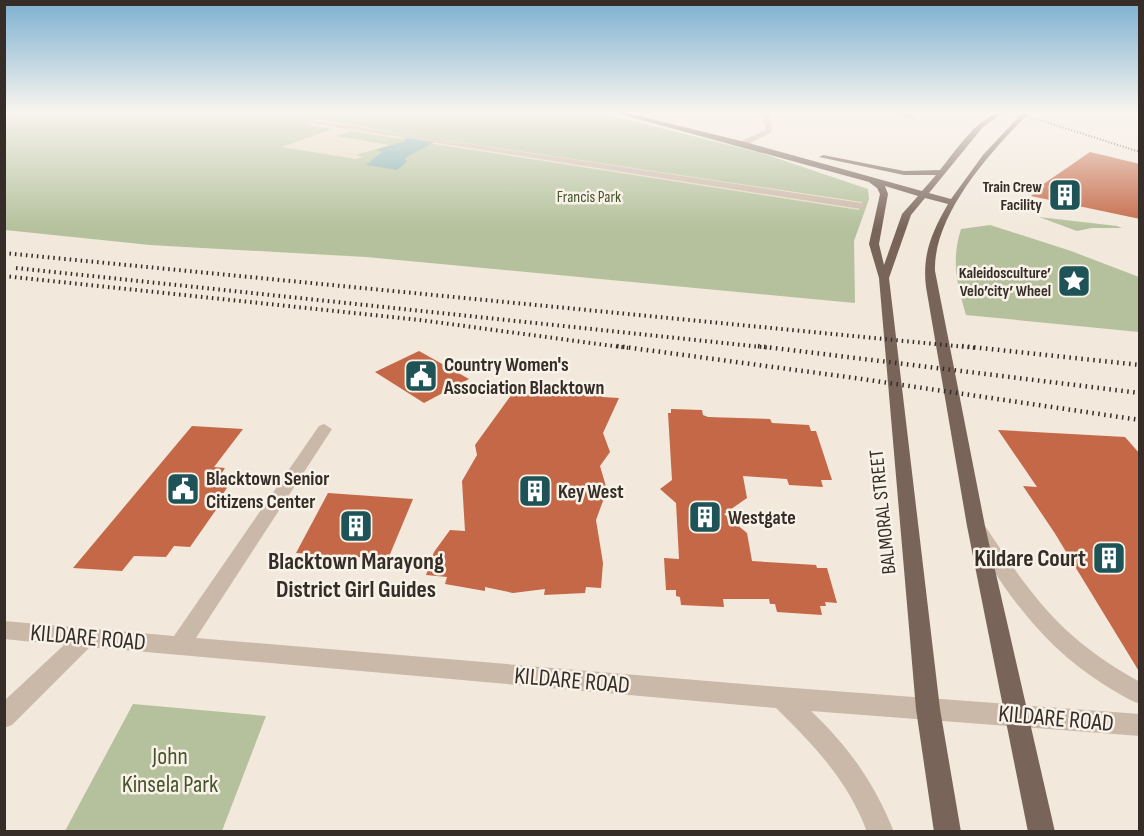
<svg xmlns="http://www.w3.org/2000/svg" width="1144" height="836" viewBox="0 0 1144 836" font-family="'Sofia Sans Condensed',sans-serif">
<rect width="100%" height="100%" fill="#f2e8dc"/>
<g fill="#b4c19c">
<polygon points="4,112 596,112 761,153 868,189 869,199 854,241 855,303 366,257 150,245 5,230"/>
<polygon points="1039,217 1117,226 1122,228 1092,228 1077,231"/>
<path d="M990,225L1071,251L1139,277V332L966,315C957,285 951,260 961,229Z"/>
<polygon points="133,704 266,716 222,831 65,831"/>
</g>
<polygon fill="#e9d9c3" points="317,119 405,134 862,202 859,210 351,131 336,136 389,145 356,155 363,157 356,159 282,147 332,129 304,124"/>
<path fill="#7babae" d="M416,136L440,139L405,158L407,162L397,170L366,165L382,152L376,150C386,146 396,145 407,140L403,139Z"/>
<g fill="#c46847">
<polygon points="1090,152 1140,164 1140,219 1031,196 1045,186 1042,185"/>
<polygon points="419,351 469,379 424,403 375,372"/>
<polygon points="517,387 590,389 603,392 602,397 619,398 603,433 610,452 600,466 607,490 596,520 603,563 601,588 586,587 585,593 544,595 545,589 513,593 485,587 485,591 445,584 447,577 426,575 434,552 450,530 465,531 462,481 477,455 475,445"/>
<polygon points="671,409 702,410 703,415 708,417 770,419 772,423 809,425 811,431 816,431 832,480 821,480 823,487 789,485 787,479 743,476 747,498 724,514 747,533 752,561 816,565 817,568 827,568 837,603 825,602 826,606 820,606 822,615 777,612 775,604 770,604 769,599 723,599 724,607 681,605 680,597 676,596 676,590 666,590 664,558 679,559 676,503 660,489 672,480 668,413 671,413"/>
<polygon points="192,426 243,429 214,467 225,468 217,480 232,480 221,497 225,497 190,547 174,546 166,557 134,556 122,571 73,568"/>
<polygon points="998,430 1125,437 1140,454 1140,673 1054,532 1023,486 1037,487"/>
<polygon points="328,493 413,499 388,559 296,553"/>
</g>
<g fill="none" stroke-linecap="round" stroke-linejoin="round">
<g fill="#cab8a8" fill-rule="evenodd">
<polygon points="762,112 768,112 772,130 770,133 745,146 739,146 739,142 766,130"/>
<polygon points="891,112 901,112 918,118 915,120"/>
<polygon points="311,120 861,203 865,206 861,209 309,123"/>
<path d="M324,424L332,429L196,638L780,687L1140,714V736L811,711C849,747 875,784 894,832H867C849,782 813,744 776,708L90,647L12,725L4,728V701L64,645L4,639V621L174,636L319,426Z"/>
<path d="M979,524L985,526C1034,599 1061,638 1140,682V704C1126,699 1115,691 1103,684C1043,646 1004,592 970,531L973,526Z"/>
</g>
<path fill="#786459" fill-rule="evenodd" d="M612,112H623L745,142L922,191L936,175H904L819,157L823,155L904,171L940,170C954,153 981,112 1004,112L983,127L929,193L951,199L983,155L1023,112H1030C992,150 933,214 935,271L985,526L1055,832H1028L967,526L926,287C922,254 932,232 948,204L925,198L911,215L889,278L940,709L961,832H934L916,709L879,278L869,244L880,194L877,188L869,182ZM885,186L918,196L902,214L884,265L879,244L888,194Z"/>
<polyline stroke="#362d28" stroke-width="2" stroke-dasharray="1 2" stroke-linecap="butt" points="1014,112 1140,152"/>
<g stroke="#362d28" stroke-width="4" stroke-dasharray="1.5 4" stroke-linecap="butt">
<polyline points="4,253 976,348"/>
<polyline points="16,268 771,348"/>
<polyline points="4,276 420,320 628,348"/>
</g>
<g stroke="#362d28" stroke-width="4.5" stroke-dasharray="1.5 4.5" stroke-linecap="butt">
<polyline points="617,346 855,378 1140,420"/>
<polyline points="758,346 1140,393"/>
<polyline points="962,346 1140,365"/>
</g>
</g>
<linearGradient id="sky" x2="0" y2="1"><stop stop-color="#7cb0d1"/><stop offset="0.49" stop-color="#f9f5ef"/><stop offset="1" stop-color="#f9f5ef" stop-opacity="0"/></linearGradient>
<rect width="1144" height="229" fill="url(#sky)"/>
<defs>
<symbol id="building-square" viewBox="-11 -11 22 22"><rect x="-9" y="-9" width="18" height="18" rx="4" fill="#1e5357" stroke="#f9f2e8"/><path d="M-4-6H4V6H1V3H-1V6H-4ZM-2.5-4.3h1.7v1.8h-1.7ZM.8-4.3h1.7v1.8H.8ZM-2.5-1h1.7V.8h-1.7ZM.8-1h1.7V.8H.8Z" fill="#fff"/></symbol>
<symbol id="sight-square" viewBox="-11 -11 22 22"><rect x="-9" y="-9" width="18" height="18" rx="4" fill="#1e5357" stroke="#f9f2e8"/><path d="M0-6L1.8-2.2L6-1.7L2.9 1.2L3.7 5.4L0 3.3L-3.7 5.4L-2.9 1.2L-6-1.7L-1.8-2.2Z" fill="#fff"/></symbol>
<symbol id="civic-square" viewBox="-11 -11 22 22"><rect x="-9" y="-9" width="18" height="18" rx="4" fill="#1e5357" stroke="#f9f2e8"/><path d="M-.6-6.5H3V-4.5H.6V-3L4-1V1h2V6H-6V1h2V-1L-.6-3ZM-1.2 2.5V6h2.4V2.5Z" fill="#fff"/></symbol>
</defs>
<g fill-rule="evenodd">
<use href="#building-square" x="1046" y="176" width="38" height="38"/>
<use href="#sight-square" x="1055" y="262" width="38" height="38"/>
<use href="#civic-square" x="402" y="357" width="38" height="38"/>
<use href="#civic-square" x="164" y="470" width="38" height="38"/>
<use href="#building-square" x="516" y="472" width="38" height="38"/>
<use href="#building-square" x="686" y="498" width="38" height="38"/>
<use href="#building-square" x="337" y="507" width="38" height="38"/>
<use href="#building-square" x="1090" y="539" width="38" height="38"/>
</g>
<g text-anchor="middle" stroke-width="5" stroke-linejoin="round" paint-order="stroke">
<g font-size="16" font-weight="bold" fill="#362d28" stroke="#f9f2e8" text-anchor="end">
<text x="1042" y="192">Train Crew<tspan x="1042" dy="18">Facility</tspan></text>
<text x="1051" y="278">Kaleidosculture’<tspan x="1051" dy="18">Velo’city’ Wheel</tspan></text>
</g>
<g font-size="16" fill="#45542c" stroke="#f9f2e8">
<text x="589" y="202">Francis Park</text>
</g>
<g font-size="20" font-weight="bold" fill="#362d28" stroke="#f9f2e8" text-anchor="start">
<text x="444" y="371">Country Women's<tspan x="444" dy="23">Association Blacktown</tspan></text>
<text x="206" y="485">Blacktown Senior<tspan x="206" dy="23">Citizens Center</tspan></text>
<text x="558" y="498">Key West</text>
<text x="728" y="524">Westgate</text>
</g>
<g font-size="20" fill="#362d28" stroke="#f9f2e8">
<text transform="translate(882 512) rotate(-96)" y="7">BALMORAL STREET</text>
</g>
<g font-size="24" font-weight="bold" fill="#362d28" stroke="#f9f2e8" text-anchor="end">
<text x="1086" y="566">Kildare Court</text>
<text x="356" y="569" text-anchor="middle">Blacktown Marayong<tspan x="356" dy="28">District Girl Guides</tspan></text>
</g>
<g font-size="24" fill="#362d28" stroke="#f9f2e8">
<text transform="translate(88 637) rotate(5)" y="8">KILDARE ROAD</text>
<text transform="translate(572 680) rotate(5)" y="8">KILDARE ROAD</text>
<text transform="translate(1056 718) rotate(5)" y="8">KILDARE ROAD</text>
</g>
<g font-size="24" fill="#45542c" stroke="#f9f2e8">
<text x="170" y="764">John<tspan x="170" dy="28">Kinsela Park</tspan></text>
</g>
</g>
<rect width="1144" height="836" fill="none" stroke="#362d28" stroke-width="12"/>
</svg>
